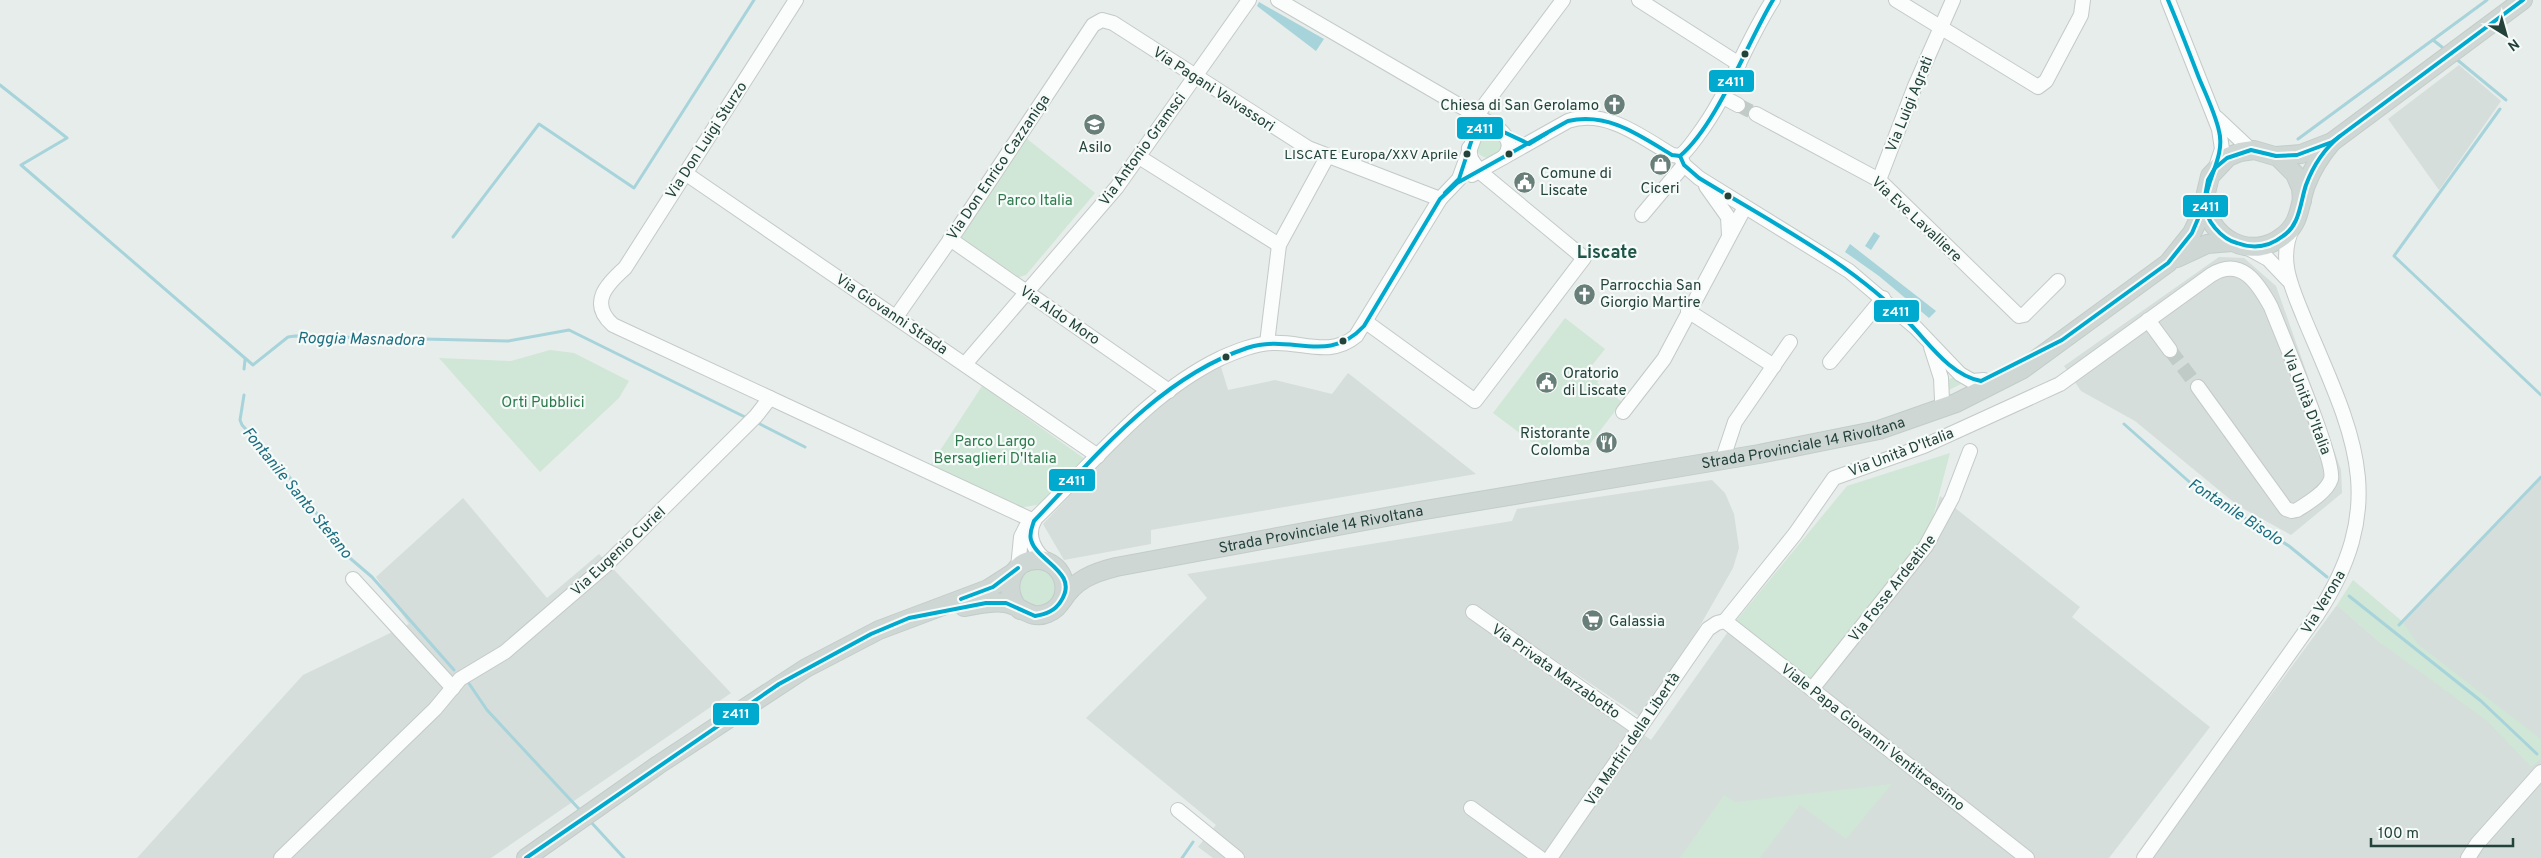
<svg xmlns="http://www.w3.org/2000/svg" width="2541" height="858" viewBox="0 0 2541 858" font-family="Overpass,sans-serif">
<rect width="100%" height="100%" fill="#e7edea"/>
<g fill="#d5deda">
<polygon points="2459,65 2501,101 2439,190 2388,119"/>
<polygon points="2219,257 2244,258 2276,286 2341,470 2342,493 2291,535 2237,505 2135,421 2081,391 2064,366"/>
<polygon points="1221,367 1228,390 1275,380 1332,394 1348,373 1476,474 1151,530 1151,544 1064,560 1043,524 1128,434 1186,385"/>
<polygon points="2541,479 2541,858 2151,858 2337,605 2382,644"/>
<polygon points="1712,480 1725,493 1734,514 1739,548 1733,568 1697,631 1639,716 1471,604 1466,611 1651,740 1735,622 1929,532 1940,496 2080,607 2072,617 2210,727 2109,858 1213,858 1198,847 1216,825 1086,718 1207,598 1187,574 1512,521 1517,509"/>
<polygon points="463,498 547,598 599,554 731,693 491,858 137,858 303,675 409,624 376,577"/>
</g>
<g fill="#d0e6d7">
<circle cx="1489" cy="145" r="13"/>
<polygon points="1026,138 1095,193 1026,275 1019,277 959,236"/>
<polygon points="1565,318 1605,349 1589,369 1600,378 1597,383 1622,402 1586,449 1561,430 1545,452 1493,413"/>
<polygon points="550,350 574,353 629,381 619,398 540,472 439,358 511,361"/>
<polygon points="1955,376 1963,383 1949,390 1948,380"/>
<polygon points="982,386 1085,459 1047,499 1037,505 1017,508 930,466"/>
<polygon points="1950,453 1929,532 1811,682 1735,622 1847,486"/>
<polygon points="1042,567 1058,581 1055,600 1037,609 1020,600 1018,579 1028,568"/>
<polygon points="2353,580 2403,622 2418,644 2541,739 2541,759 2531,767 2487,721 2382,644 2337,605"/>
<polygon points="1892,784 1846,839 1800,805 1760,858 1680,858 1724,795 1735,802"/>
</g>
<g fill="#a7d3db">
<polygon points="1259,2 1324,39 1316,51 1257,6"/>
<polygon points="1874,232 1880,236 1871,250 1865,246"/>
<polygon points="1850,244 1936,311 1929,318 1879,276 1845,252"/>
</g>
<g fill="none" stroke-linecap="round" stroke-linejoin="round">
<g stroke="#a7d3db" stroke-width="3">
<polyline points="2433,40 2442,47"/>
<polyline points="2455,58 2506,100"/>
<polyline points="0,85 67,138 21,165 253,365 288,337 295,336 508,341 569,330 749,419"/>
<polyline points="2500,109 2394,256 2541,395"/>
<polyline points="2298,139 2487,0"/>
<polyline points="453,237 539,124 634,188 754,0"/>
<polyline points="244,369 245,360"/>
<polyline points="244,395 240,420 242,425 284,470 329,530 344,553 372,577 454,670"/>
<polyline points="756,422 805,447"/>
<polyline points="2124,424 2194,486 2289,546 2327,577"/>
<polyline points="2349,596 2481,701 2537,754"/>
<polyline points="2399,625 2541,477"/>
<polyline points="468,682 487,710 579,809"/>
<polyline points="590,821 624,858"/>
<polyline points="1182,858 1193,842"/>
</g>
<g stroke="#c0cbc7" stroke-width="14" stroke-dasharray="14 7" stroke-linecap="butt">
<polyline points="1738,105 1756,114"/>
<polyline points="2170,350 2198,387"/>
</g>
<defs>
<g id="minor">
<path d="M1278,0L1498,128C1508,137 1513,146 1504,157"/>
<polyline points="1639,0 1739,64"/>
<polyline points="1896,0 2038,87 2046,81 2081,15 2083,0"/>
<polyline points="2168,0 2219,129 2222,149 2216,167"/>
<polyline points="1723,97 1738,105"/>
<polyline points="1756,114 1879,180 2019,316 2024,315 2058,281"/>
<polyline points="1477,115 1563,0"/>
<polyline points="2217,118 2251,150"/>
<polyline points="1680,156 1684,165 1699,178 1849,271 1916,328 1960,374 1972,381 1984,380"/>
<path d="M1680,156C1687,151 1692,143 1698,135C1729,94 1745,43 1773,0"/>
<polyline points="1139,157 1279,245"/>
<polyline points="685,173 1098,456"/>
<path d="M1472,175L1568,121C1605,108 1642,137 1672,155L1680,156"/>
<polyline points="1879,180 1915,86 1953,0"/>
<polyline points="1706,186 1728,217 1729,235"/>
<polyline points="1642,215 1684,165"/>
<polyline points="950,239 1169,391"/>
<polyline points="2246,247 2268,259 2288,280"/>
<polyline points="1688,311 1774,366"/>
<polyline points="896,317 959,227 1093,25 1102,20 1113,23 1308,148 1440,199"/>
<polyline points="2148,320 2170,350"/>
<polyline points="1366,322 1475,401 1584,258 1479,171 1471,159 1469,148"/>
<polyline points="1267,343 1279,245 1327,157"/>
<polyline points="1931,347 1941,378 1942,400"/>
<polyline points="1830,362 1883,298"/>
<polyline points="965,364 1117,187 1249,0"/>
<path d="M770,398L613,325C588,303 607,284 625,268L796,0"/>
<polyline points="1623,412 1664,359 1745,207"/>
<polyline points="1725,452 1735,422 1790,342"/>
<path d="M1034,521C1026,536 1035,554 1049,562"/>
<path d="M1018,568L1021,537L1026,527C1089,470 1142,396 1221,358C1237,351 1254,344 1272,343C1301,341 1330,358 1356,336L1440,199L1459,179L1478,127L1477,115"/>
<polyline points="353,579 453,688"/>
<polyline points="1473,612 1639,729"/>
<path d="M1725,621L1795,534L1834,478L1924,446L2060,384L2211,275C2241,256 2258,283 2271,307C2281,333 2336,461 2331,479C2327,492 2308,503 2297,510L2292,511L2286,509L2198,387"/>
<polyline points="1812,689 1926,546 1952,498 1970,451"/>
<polyline points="1471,808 1540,858"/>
<polyline points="1178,810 1237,858"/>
<polyline points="281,858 435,709 460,679 505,652 605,566 756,416 770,398 1034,521"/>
<polyline points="1550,858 1708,629 1717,623 1725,621 2027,858"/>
<path d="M2144,858L2317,615C2392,500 2352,432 2304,318C2292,288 2277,259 2293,227"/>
<polyline points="2468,858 2477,844 2541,772"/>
</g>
<g id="major">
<polyline points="2276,156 2301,154 2332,142 2523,0"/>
<path d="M2205,199C2207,238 2251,262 2283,236C2301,223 2299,204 2306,185C2312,169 2321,155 2332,142"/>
<polyline points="2177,258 2207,244 2232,242"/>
<path id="s1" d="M1062,601C1075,580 1092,573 1116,567L1413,512L1759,454L1879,430L1956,403L2023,369L2168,263L2192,233L2201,214L2210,176L2228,157L2240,152L2254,150L2278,157L2295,174L2301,188L2302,201"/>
<path d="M964,607C977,605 991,601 1005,603C1021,605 1030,621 1048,613C1075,602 1067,560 1037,560C1010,560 1002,592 1020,610"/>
<polyline points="526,858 658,765 806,668 879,630 988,589 1013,573"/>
</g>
</defs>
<use href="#minor" stroke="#c4cac7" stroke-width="16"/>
<use href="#major" stroke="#c2ccc9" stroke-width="20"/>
<use href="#minor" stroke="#fbfcfc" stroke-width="14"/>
<use href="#major" stroke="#cfd7d5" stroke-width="18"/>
<defs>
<g id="bus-1">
<path d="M2168,0C2179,26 2189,52 2199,78C2206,95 2215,113 2219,131C2228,165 2188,197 2215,228C2221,235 2228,241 2237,243C2253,249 2269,247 2283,236C2300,225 2300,203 2306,185C2313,166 2324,149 2340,136"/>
<path d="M1680,156L1684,165L1699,178C1771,222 1852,263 1911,325C1931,346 1951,375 1981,381L2062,340L2168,263L2192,233L2203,207L2208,180L2215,168L2227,158L2251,150L2276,156L2297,155L2332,142L2523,0"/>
<path d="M1680,156C1717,125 1747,43 1773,0"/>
<polyline points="1445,193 1459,179 1473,136 1482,126 1493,127 1529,144 1547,133"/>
<polyline points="961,599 993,587 1018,568"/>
<path d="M526,858L779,684L871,634L909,618L986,603H1006L1035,616C1046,614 1055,611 1061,601C1080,572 1037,562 1031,540C1029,533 1032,527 1034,521C1096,456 1159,378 1247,348C1292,333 1327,366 1364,326L1440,199L1457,183L1568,121C1608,112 1639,135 1672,155L1680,156"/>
</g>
</defs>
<use href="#bus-1" stroke="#f6fbf9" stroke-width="8"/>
<use href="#bus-1" stroke="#00a9ce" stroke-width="4"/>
</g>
<defs>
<symbol id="church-disc" viewBox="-11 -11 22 22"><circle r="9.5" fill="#687e78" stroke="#f6fbf9"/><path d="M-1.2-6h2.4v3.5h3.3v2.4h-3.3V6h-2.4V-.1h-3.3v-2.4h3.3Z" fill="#fff"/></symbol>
<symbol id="school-disc" viewBox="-11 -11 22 22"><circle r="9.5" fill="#687e78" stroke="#f6fbf9"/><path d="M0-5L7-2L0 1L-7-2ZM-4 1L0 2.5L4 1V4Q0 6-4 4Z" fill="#fff"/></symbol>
<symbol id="shop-disc" viewBox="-11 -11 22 22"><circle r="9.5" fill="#687e78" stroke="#f6fbf9"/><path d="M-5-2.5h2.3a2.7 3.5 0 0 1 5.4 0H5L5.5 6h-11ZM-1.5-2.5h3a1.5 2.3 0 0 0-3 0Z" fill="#fff"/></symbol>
<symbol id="civic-disc" viewBox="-11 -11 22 22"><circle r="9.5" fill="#687e78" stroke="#f6fbf9"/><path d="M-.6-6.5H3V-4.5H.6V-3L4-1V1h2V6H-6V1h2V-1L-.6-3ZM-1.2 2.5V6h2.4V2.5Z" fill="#fff"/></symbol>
<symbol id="restaurant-disc" viewBox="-11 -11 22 22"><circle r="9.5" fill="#687e78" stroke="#f6fbf9"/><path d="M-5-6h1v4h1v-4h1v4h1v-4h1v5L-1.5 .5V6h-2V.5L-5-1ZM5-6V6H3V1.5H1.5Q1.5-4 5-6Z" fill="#fff"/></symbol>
<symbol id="supermarket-disc" viewBox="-11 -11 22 22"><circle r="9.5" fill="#687e78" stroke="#f6fbf9"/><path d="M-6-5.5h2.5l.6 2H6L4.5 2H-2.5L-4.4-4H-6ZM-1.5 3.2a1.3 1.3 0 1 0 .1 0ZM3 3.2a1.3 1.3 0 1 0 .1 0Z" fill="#fff"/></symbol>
</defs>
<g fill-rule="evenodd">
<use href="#church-disc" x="1602" y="92" width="25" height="25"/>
<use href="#school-disc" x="1082" y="112" width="25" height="25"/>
<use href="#shop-disc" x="1648" y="152" width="25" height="25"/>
<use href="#civic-disc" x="1512" y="170" width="25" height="25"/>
<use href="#church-disc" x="1572" y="282" width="25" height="25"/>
<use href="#civic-disc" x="1534" y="370" width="25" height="25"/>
<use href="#restaurant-disc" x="1594" y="430" width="25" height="25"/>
<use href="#supermarket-disc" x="1580" y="608" width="25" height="25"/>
</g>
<g fill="#23423a" stroke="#f6fbf9" stroke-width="2">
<circle cx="1745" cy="54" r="4.5"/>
<circle cx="1467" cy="154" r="4.5"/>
<circle cx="1509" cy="154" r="4.5"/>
<circle cx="1728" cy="196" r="4.5"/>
<circle cx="1343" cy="341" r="4.5"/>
<circle cx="1226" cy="357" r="4.5"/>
</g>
<g text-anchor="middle" stroke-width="4.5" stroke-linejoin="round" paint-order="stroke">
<g font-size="14" fill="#23423a" stroke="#f6fbf9" text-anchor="end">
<text x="1458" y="159">LISCATE Europa/XXV Aprile</text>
</g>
<g font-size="15" fill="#23423a" stroke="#f6fbf9">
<text transform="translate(1214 89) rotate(33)" y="5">Via Pagani Valvassori</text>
<text transform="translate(1909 104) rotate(-68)" y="5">Via Luigi Agrati</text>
<text transform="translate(706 140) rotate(-57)" y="5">Via Don Luigi Sturzo</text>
<text transform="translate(1142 149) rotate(-54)" y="5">Via Antonio Gramsci</text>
<text transform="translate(998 167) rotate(-56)" y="5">Via Don Enrico Cazzaniga</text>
<text transform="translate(1917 219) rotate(43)" y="5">Via Eve Lavalliere</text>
<text transform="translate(892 314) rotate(34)" y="5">Via Giovanni Strada</text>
<text transform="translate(1060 315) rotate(34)" y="5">Via Aldo Moro</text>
<text transform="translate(2307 402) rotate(69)" y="5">Via Unità D'Italia</text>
<text dy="5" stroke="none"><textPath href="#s1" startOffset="764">Strada Provinciale 14 Rivoltana</textPath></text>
<text transform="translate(1901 452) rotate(-21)" y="5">Via Unità D'Italia</text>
<text dy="5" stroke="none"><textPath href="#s1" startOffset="274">Strada Provinciale 14 Rivoltana</textPath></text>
<text transform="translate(618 551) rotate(-43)" y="5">Via Eugenio Curiel</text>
<text transform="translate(1892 588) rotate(-52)" y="5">Via Fosse Ardeatine</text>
<text transform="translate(2323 602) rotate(-59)" y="5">Via Verona</text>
<text transform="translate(1556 671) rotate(35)" y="5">Via Privata Marzabotto</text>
<text transform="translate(1873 737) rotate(38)" y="5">Viale Papa Giovanni Ventitreesimo</text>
<text transform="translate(1632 739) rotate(-56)" y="5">Via Martiri della Libertà</text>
</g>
<g font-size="15" fill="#23423a" stroke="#f6fbf9" text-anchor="start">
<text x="1599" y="110" text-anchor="end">Chiesa di San Gerolamo</text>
<text x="1095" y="152" text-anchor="middle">Asilo</text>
<text x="1540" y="178">Comune di<tspan x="1540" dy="17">Liscate</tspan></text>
<text x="1660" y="193" text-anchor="middle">Ciceri</text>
<text x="1600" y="290">Parrocchia San<tspan x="1600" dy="17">Giorgio Martire</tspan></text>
<text x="1563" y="378">Oratorio<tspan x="1563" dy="17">di Liscate</tspan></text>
<text x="1590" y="438" text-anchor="end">Ristorante<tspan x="1590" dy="17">Colomba</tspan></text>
<text x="1609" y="626">Galassia</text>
</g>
<g font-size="15" fill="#2c7a4c" stroke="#f6fbf9">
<text x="1035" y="205">Parco Italia</text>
<text x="543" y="407">Orti Pubblici</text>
<text x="995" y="446">Parco Largo<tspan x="995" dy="17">Bersaglieri D'Italia</tspan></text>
</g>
<g font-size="16" font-style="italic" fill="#1b6d80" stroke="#f6fbf9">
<text transform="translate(361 338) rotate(1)" y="6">Roggia Masnadora</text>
<text transform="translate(298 492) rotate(51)" y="6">Fontanile Santo Stefano</text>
<text transform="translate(2236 511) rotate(33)" y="6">Fontanile Bisolo</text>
</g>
<g font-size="18" font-weight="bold" fill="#1e5549" stroke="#f6fbf9">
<text x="1607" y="258">Liscate</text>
</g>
</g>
<g stroke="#f6fbf9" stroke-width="2">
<rect x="1708" y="69" width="47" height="24" rx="5" fill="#00a9ce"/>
<rect x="1456" y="116" width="48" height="24" rx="5" fill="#00a9ce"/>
<rect x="2182" y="194" width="47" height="24" rx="5" fill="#00a9ce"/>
<rect x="1873" y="299" width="47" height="24" rx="5" fill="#00a9ce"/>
<rect x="1048" y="468" width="48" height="24" rx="5" fill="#00a9ce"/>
<rect x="712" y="702" width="48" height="24" rx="5" fill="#00a9ce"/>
</g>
<g font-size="14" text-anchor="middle" font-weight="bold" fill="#fff">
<text x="1731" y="86">z411</text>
<text x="1480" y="133">z411</text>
<text x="2206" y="211">z411</text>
<text x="1896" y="316">z411</text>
<text x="1072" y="485">z411</text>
<text x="736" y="718">z411</text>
</g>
<g transform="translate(2506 35) rotate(143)" stroke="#f6fbf9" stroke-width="4" paint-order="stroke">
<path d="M0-4L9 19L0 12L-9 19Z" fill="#23423a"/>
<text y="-8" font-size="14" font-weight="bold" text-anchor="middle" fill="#23423a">N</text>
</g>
<path d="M2371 838v8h142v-8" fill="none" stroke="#23423a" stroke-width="2.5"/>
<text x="2378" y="838" font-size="15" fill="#23423a" stroke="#f6fbf9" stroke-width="4" paint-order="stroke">100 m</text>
</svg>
